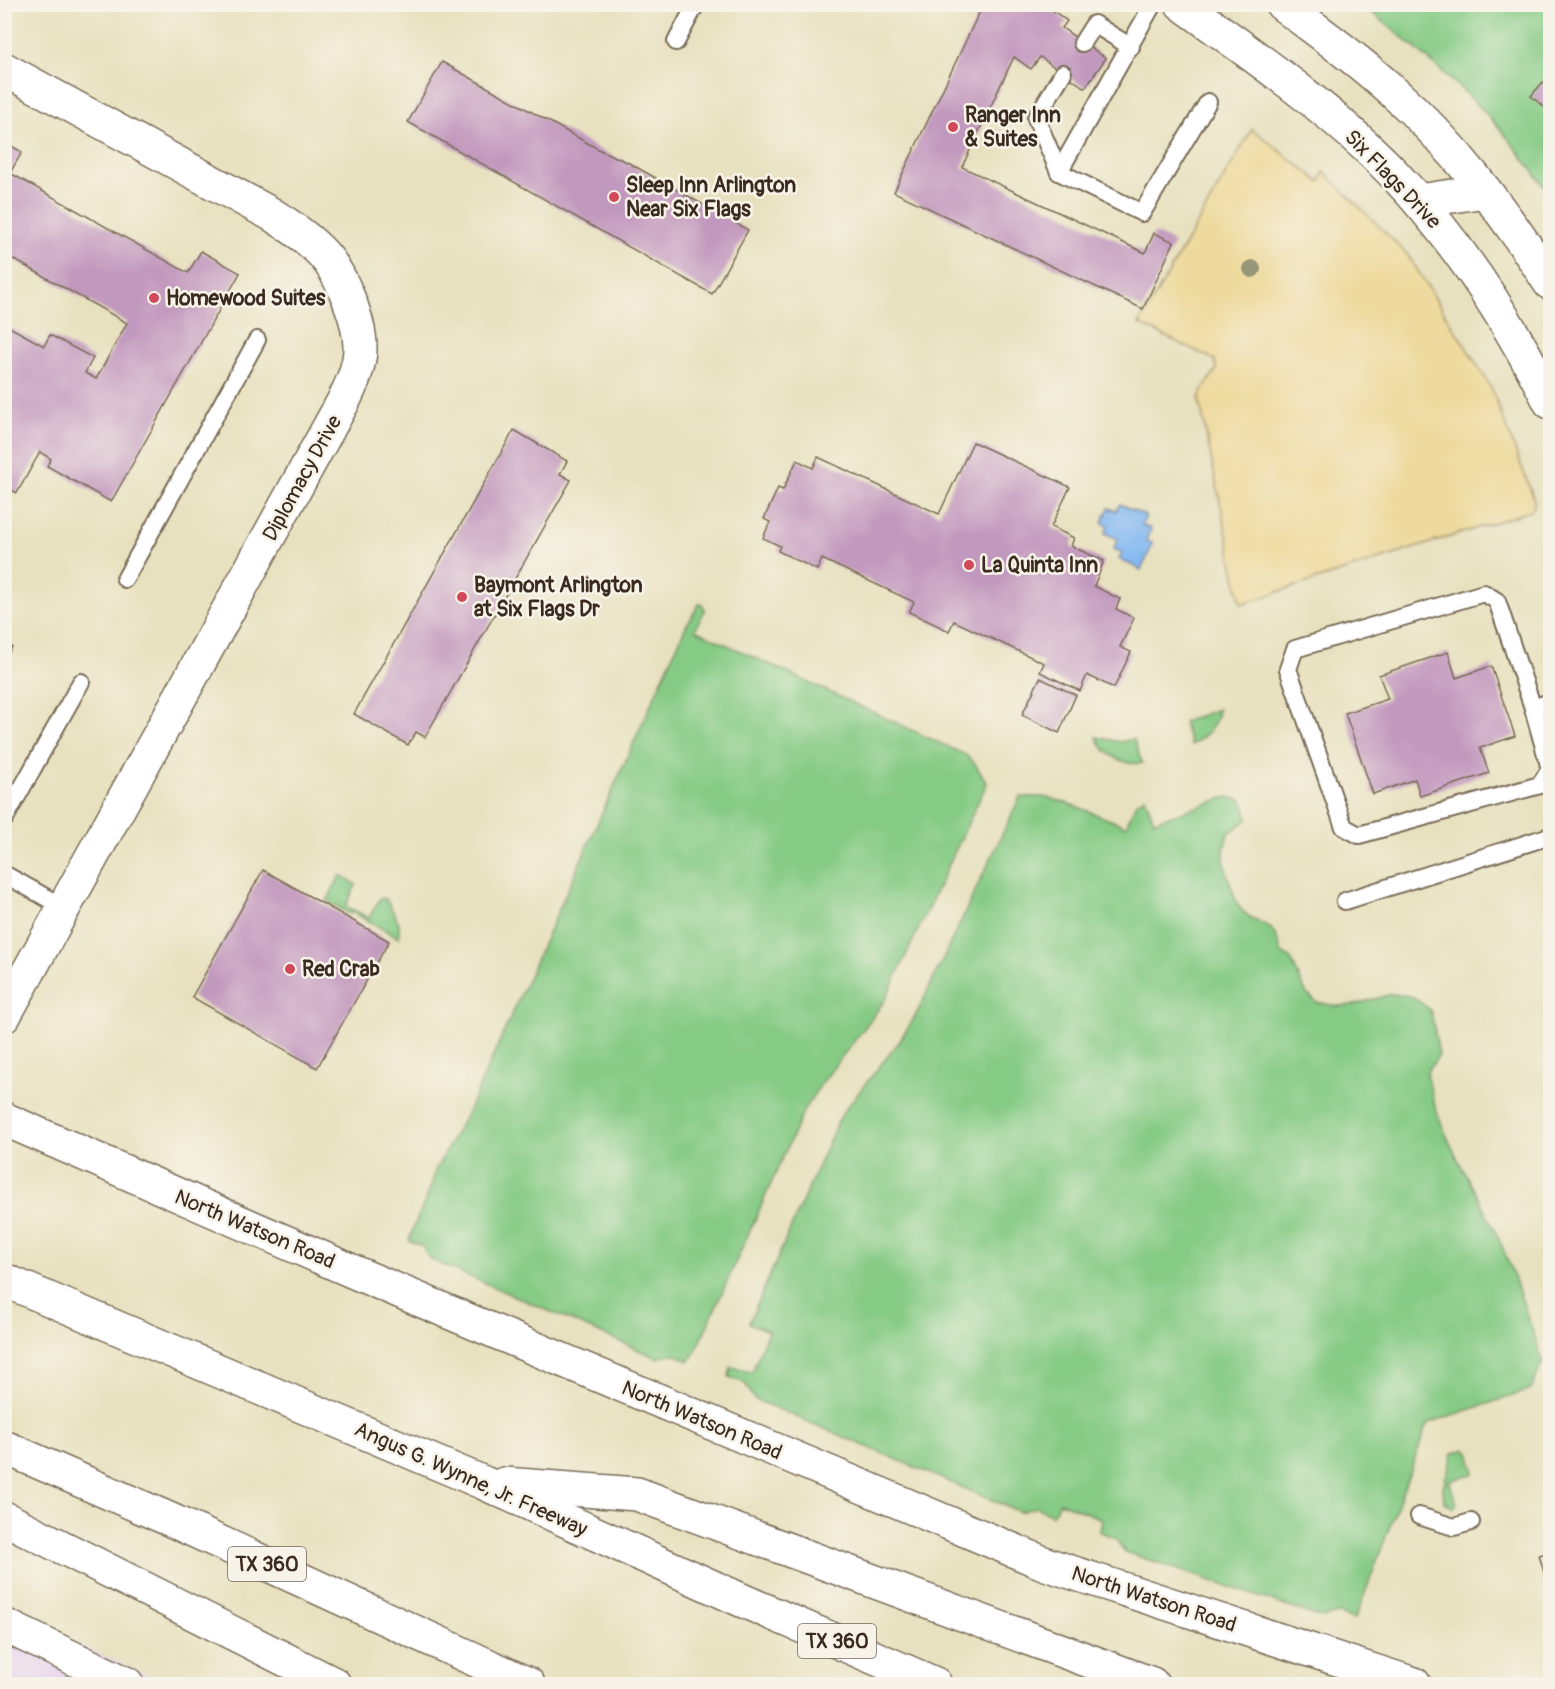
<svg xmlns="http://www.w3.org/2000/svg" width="1555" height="1689" viewBox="0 0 1555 1689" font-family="Pangolin,sans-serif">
<rect width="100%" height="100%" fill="#f7f3e8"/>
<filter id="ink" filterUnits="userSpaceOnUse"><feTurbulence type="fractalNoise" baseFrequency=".0167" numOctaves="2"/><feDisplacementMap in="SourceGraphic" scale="12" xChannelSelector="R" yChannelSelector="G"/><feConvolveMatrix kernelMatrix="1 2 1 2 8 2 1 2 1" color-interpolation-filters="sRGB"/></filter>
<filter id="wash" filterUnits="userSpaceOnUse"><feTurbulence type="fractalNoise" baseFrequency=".008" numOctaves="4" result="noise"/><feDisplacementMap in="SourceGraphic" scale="24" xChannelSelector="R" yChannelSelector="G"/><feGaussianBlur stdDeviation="1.35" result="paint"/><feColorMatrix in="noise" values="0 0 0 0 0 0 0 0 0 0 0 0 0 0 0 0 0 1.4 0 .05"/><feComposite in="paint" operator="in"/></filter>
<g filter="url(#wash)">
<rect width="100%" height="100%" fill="#e8e1bf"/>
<polygon fill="#e6d2f0" points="5,1614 168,1684 5,1684"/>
<g fill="#86cb85" stroke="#607a52" stroke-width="1.5">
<path d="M1363,5H1550V195C1533,170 1514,145 1494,122C1455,79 1407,42 1363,5Z"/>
<path d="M699,604H702L705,609L695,630L966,755L975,764L987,783L886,998C860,1037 828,1070 804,1110L696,1351L689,1361L675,1354L657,1358L429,1259L422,1246L409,1241C415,1217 431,1196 435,1171L471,1105L686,626Z"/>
<path d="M1218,709C1217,726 1206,737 1191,745L1183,722Z"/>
<path d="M1097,737L1120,742L1134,739L1142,763C1125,766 1103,755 1097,737Z"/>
<path d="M1020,797H1044L1067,803L1126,826L1136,803L1145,797L1154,821L1227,797L1242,800L1248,819L1228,834C1226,841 1223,850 1224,857C1224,865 1235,901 1239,907C1258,930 1272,913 1281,952L1291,959L1306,993L1316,1002L1336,1006L1353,1005L1392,994L1410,996L1420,1002L1429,1009L1432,1016L1439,1055L1427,1072C1436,1132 1472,1181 1497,1235C1515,1274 1528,1320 1543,1361L1531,1390L1428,1423L1358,1612L1354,1619L1338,1614L1322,1618L1125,1552L1115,1538L1100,1532L1102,1519L1060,1502L1052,1515L1037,1507L1020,1512L754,1399L745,1383L729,1377L731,1367L752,1372L768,1331L749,1323L833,1132L843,1112L899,1042L917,1013Z"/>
<polygon points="340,876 344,876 356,885 346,906 369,918 380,898 386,899 399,923 399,938 352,912 350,914 327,901"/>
<polygon points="1466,1449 1469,1452 1474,1472 1472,1474 1449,1481 1457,1504 1454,1508 1444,1502 1443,1487 1453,1453"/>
</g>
<polygon fill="#eeda9e" stroke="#94825e" stroke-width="1.5" points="1252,129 1320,182 1324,172 1408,255 1491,387 1534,499 1534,507 1530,511 1241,604 1199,399 1202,390 1217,369 1215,360 1139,324"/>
<polygon fill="#85b9f2" stroke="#607288" stroke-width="1.5" points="1120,504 1146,516 1142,525 1151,529 1146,540 1153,544 1141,570 1119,559 1122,552 1113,549 1118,539 1105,533 1108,526 1102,522 1109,508 1116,511"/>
<g id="blocks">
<g fill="#c299be">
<polygon points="985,4 1044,4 1067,21 1062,28 1106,58 1085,88 1040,57 1031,69 1014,57 962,167 1145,253 1154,233 1174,242 1143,309 894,192 978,15"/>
<polygon points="442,62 600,150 629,163 748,230 712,294 408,122"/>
<polygon points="1543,82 1550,88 1550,112 1531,96"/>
<polygon points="4,142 22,152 10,173 188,273 201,251 240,273 111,502 47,466 51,459 40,452 17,493 4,486 4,324 44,346 50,335 93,358 85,373 96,379 127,323 4,254"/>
<polygon points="514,430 567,461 560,474 571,480 425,737 416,732 408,745 354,714"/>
<polygon points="973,442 1070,487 1051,527 1074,538 1071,546 1104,561 1094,586 1120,599 1116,609 1134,618 1120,647 1131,652 1114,688 1087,675 1080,691 1040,672 1044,663 954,621 949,631 909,612 914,602 822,559 817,570 778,551 780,546 763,538 770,522 764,519 778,488 783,490 797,460 813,468 818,457 939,514"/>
<polygon points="4,642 12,647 4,661"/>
<polygon points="1448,652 1456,678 1491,666 1515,736 1480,748 1489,773 1420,796 1415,779 1373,794 1345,713 1388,699 1379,675"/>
<polygon points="1040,678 1076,695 1059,733 1022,715"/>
<polygon points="263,870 389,941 317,1068 192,997"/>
<polygon points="1550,1552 1550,1593 1539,1555"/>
</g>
</g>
</g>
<g filter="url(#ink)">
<use href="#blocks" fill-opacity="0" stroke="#786a56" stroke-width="1.5"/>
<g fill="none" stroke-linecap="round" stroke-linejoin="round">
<defs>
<g id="service">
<polyline points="1153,4 1059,172 1142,213 1208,102"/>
<polyline points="676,42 696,4"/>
<polyline points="1082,43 1094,24 1131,47"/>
<polyline points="1059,172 1036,118 1063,73"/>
<polyline points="125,579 257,340"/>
<polygon points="1484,593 1497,601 1533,708 1550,769 1540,785 1359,835 1344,827 1288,669 1295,649"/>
<polyline points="1533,708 1550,702"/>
<polyline points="4,820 81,682"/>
<polyline points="4,874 63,907"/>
<polyline points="1345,901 1550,836"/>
<polyline points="1419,1516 1454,1527 1471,1522"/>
</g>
<path id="minor" d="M4,69L271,214C289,225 307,237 322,253C341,273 361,322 360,350C359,369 351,386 343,402L4,1016"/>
<g id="tertiary">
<path d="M1182,4C1255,57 1330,108 1393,173C1458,241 1508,319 1550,402"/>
<path d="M1282,4C1319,32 1356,58 1390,89C1454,145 1505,213 1550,283"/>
<polyline points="1419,201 1485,191"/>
</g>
<g id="secondary">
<polyline points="4,1119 368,1278 1046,1564 1414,1684"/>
<polyline points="4,1625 127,1684"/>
</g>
<g id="motorway">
<polyline points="4,1280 484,1483 739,1599 935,1684"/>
<polyline points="4,1447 171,1520 528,1684"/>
<polyline points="504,1484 637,1494 1152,1684"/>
<polyline points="4,1518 334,1684"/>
</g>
</defs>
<use href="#service" stroke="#786a56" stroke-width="20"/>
<use href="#minor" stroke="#786a56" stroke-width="36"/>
<use href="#tertiary" stroke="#786a56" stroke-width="36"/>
<use href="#secondary" stroke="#786a56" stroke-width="36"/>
<use href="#motorway" stroke="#786a56" stroke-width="36"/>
<use href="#service" stroke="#fff" stroke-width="16"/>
<use href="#minor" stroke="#fff" stroke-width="33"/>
<use href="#tertiary" stroke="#fff" stroke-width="33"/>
<use href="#secondary" stroke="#fff" stroke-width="33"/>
<use href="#motorway" stroke="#fff" stroke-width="33"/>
</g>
<circle fill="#969778" cx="1252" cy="269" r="9"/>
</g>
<g fill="#d1495b" stroke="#f7f3e8" stroke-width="2">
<circle cx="953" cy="127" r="6"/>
<circle cx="614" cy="197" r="6"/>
<circle cx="154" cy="298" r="6"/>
<circle cx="969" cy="565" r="6"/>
<circle cx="462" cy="597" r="6"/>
<circle cx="290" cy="969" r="6"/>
</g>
<g text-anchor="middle" stroke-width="5" stroke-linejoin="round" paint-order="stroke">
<g fill="#f7f3e8" stroke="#73665b" stroke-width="1.5">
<rect x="228" y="1547" width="78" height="34" rx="4.5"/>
<rect x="798" y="1624" width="78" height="34" rx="4.5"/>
</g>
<g font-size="20" font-weight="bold" fill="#3b2a1e">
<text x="267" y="1571">TX 360</text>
<text x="837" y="1648">TX 360</text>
</g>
<g font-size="21" font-weight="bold" fill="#3b2a1e" stroke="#f7f3e8" text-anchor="start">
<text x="965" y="122">Ranger Inn<tspan x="965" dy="24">&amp; Suites</tspan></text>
<text x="626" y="192">Sleep Inn Arlington<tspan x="626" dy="24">Near Six Flags</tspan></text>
<text x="166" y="305">Homewood Suites</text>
<text x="981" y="572">La Quinta Inn</text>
<text x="474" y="592">Baymont Arlington<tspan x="474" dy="24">at Six Flags Dr</tspan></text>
<text x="302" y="976">Red Crab</text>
</g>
<g font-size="21" fill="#3b2a1e" stroke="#f7f3e8">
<text transform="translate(1393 179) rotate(46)" y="7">Six Flags Drive</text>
<text transform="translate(302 478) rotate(-61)" y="7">Diplomacy Drive</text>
<text transform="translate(255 1229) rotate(23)" y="7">North Watson Road</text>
<text transform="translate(702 1420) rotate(23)" y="7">North Watson Road</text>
<text transform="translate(471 1479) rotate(24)" y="7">Angus G. Wynne, Jr. Freeway</text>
<text transform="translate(1154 1599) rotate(18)" y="7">North Watson Road</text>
</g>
</g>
<rect width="1555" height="1689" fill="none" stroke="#f7f3e8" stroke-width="24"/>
</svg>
